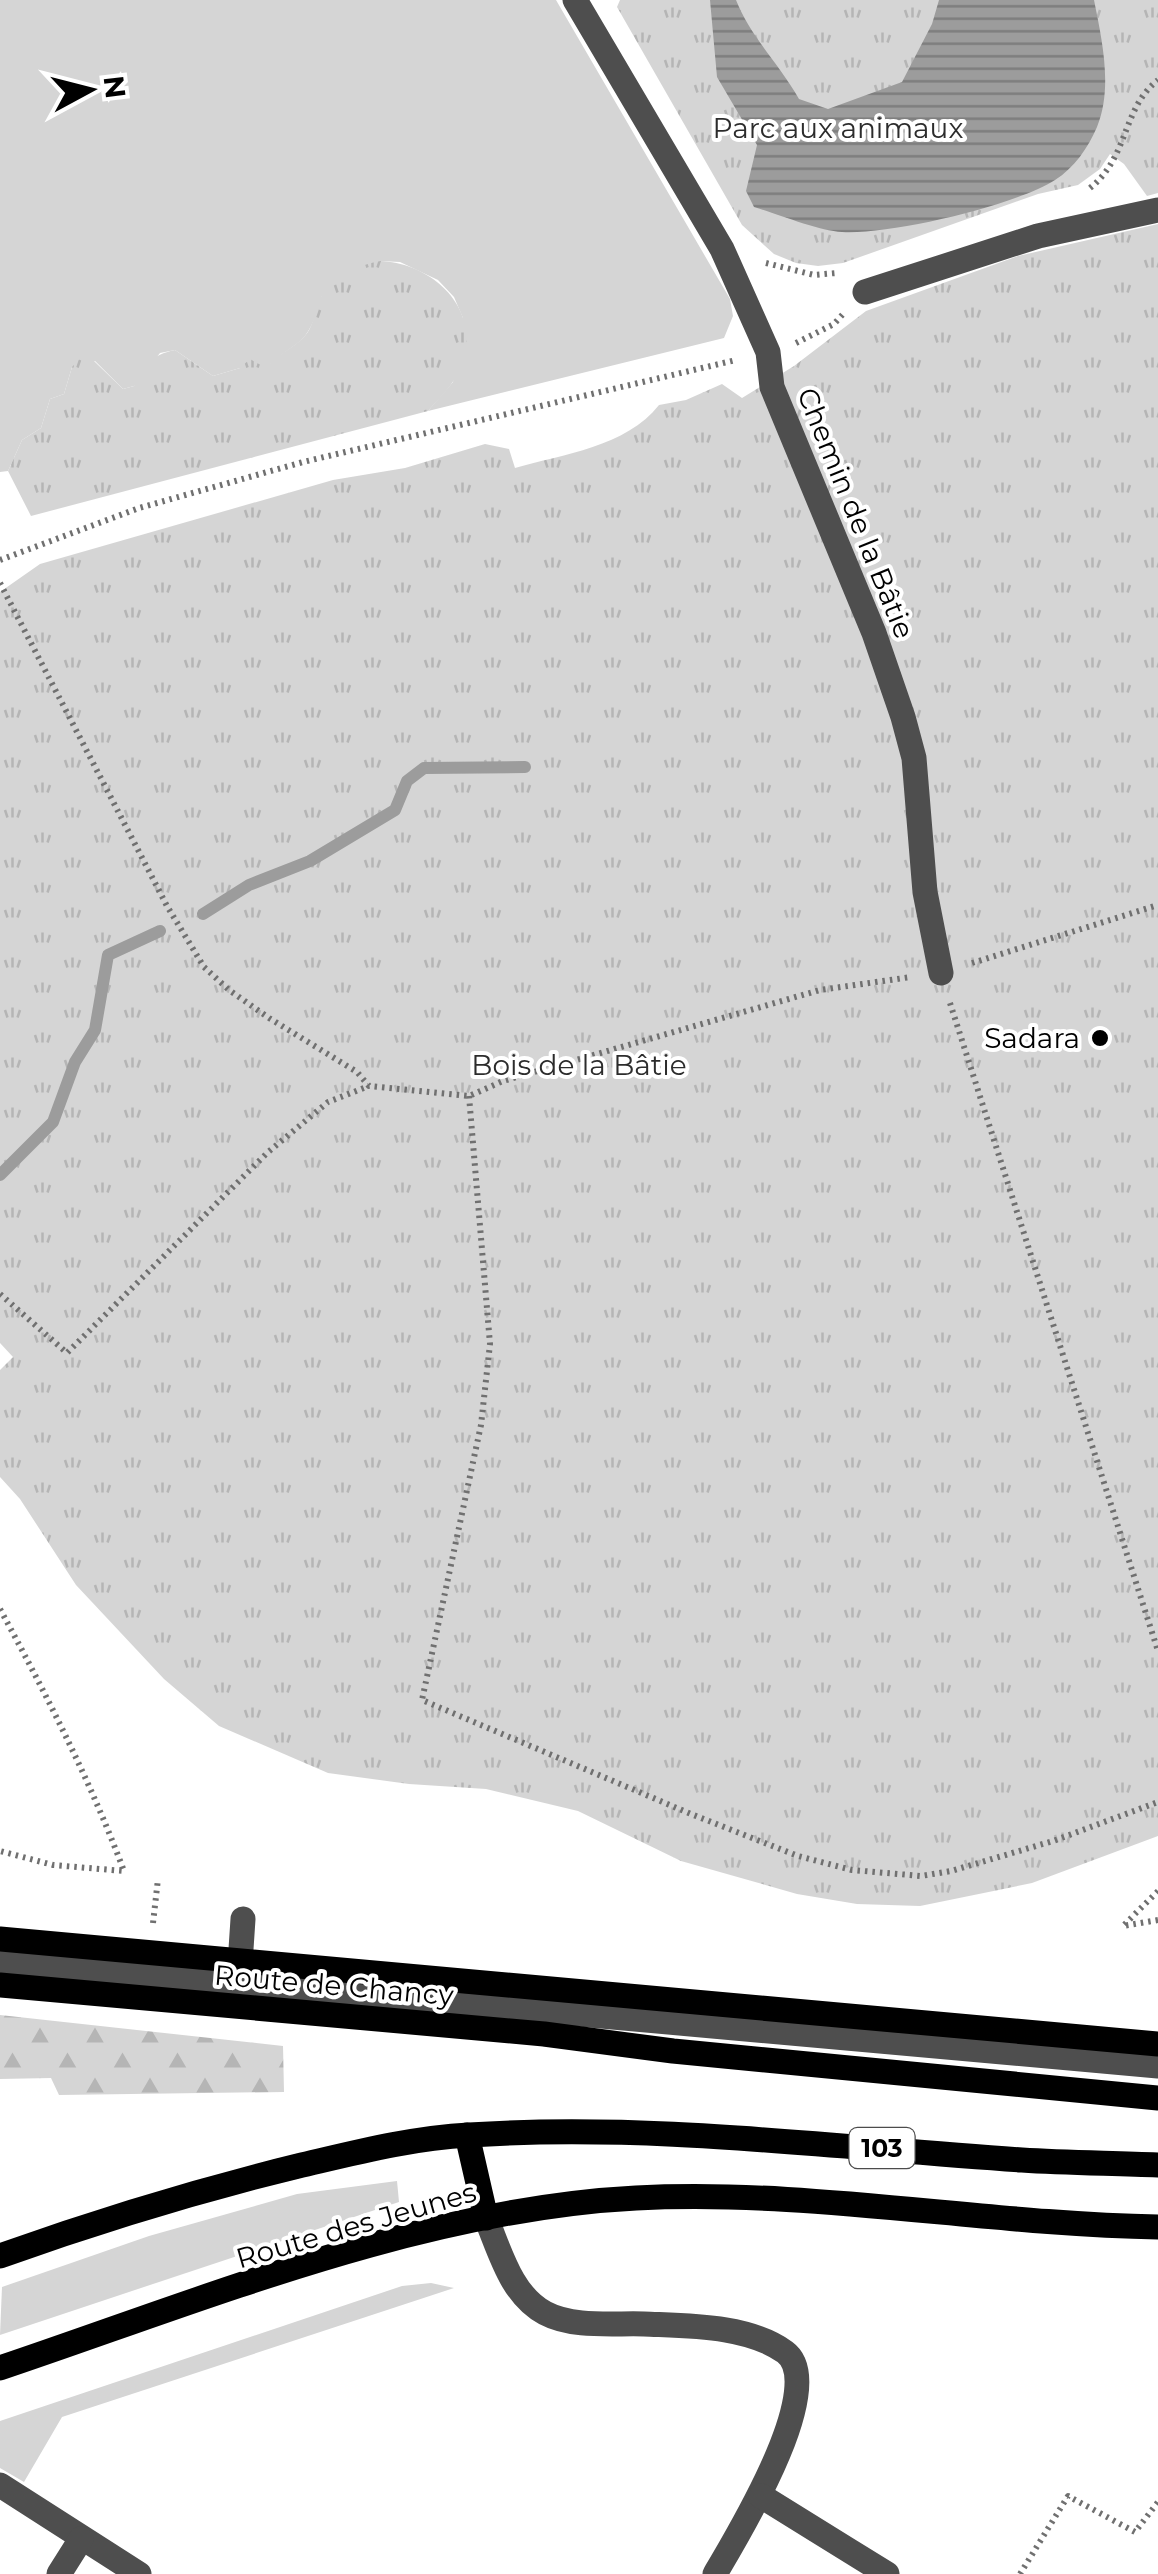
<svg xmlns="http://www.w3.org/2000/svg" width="1158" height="2574" viewBox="0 0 1158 2574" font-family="Montserrat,sans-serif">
<defs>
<pattern id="forest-firs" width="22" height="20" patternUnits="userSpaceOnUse" patternTransform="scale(2.5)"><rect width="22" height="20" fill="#d5d5d5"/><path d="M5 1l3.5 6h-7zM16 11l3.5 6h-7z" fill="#b5b5b5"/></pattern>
<pattern id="park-tufts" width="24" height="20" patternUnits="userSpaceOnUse" patternTransform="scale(2.5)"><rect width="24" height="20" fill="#d5d5d5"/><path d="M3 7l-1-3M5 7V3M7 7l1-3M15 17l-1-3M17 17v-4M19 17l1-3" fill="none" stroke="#b5b5b5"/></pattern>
<pattern id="water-rules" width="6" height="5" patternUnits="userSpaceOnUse" patternTransform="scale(2.5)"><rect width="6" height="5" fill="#9c9c9c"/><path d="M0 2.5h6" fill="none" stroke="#7d7d7d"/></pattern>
</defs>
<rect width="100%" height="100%" fill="#fff"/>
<g fill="#d5d5d5">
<path d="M0,0H556L730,299L733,316L724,338L428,411L453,382L463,318L454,297L438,280L400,262L380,261L322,296C318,309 314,324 305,336C295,348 279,353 266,369L240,368L213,376L175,350L160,353L134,386L123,389L95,361L72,367L64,394L50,399L41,428L22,440L8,471L0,472Z"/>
<polygon points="397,2181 399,2202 0,2335 2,2287 149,2236 297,2194"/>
<polygon points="431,2283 454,2288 62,2417 24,2482 0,2468 0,2421 402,2286"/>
</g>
<polygon fill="url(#forest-firs)" points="0,2015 283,2046 284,2092 59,2095 51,2078 0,2079"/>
<g fill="url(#park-tufts)">
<polygon points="620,0 1158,0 1158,193 1147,196 1124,164 1110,154 1100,169 1078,185 1038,194 843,263 818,266 796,263 774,254 742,225 617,7"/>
<path d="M1158,224V1836L1032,1883L920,1906L857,1904L797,1894L681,1861L578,1811L486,1789L409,1784L328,1773L219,1726L164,1679L76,1585L20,1499L0,1477V1370L13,1357L0,1343V592L40,564L333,480L405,468L485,444L509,449L515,468C563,454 626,447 659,405L686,400L722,384L742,398L794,366L866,311L1018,256Z"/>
<path d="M380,261C433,263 484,310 461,367C454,384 440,398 428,411L31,516L8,471L22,440L41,428L50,399L64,394L72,367L81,357L94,361L123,389L134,386C140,366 154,354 175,350L213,376L240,368L250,359L266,368C278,353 289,351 302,339C314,328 315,310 321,297C333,275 357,266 380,261Z"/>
</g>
<path fill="url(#water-rules)" d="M710,0H736C750,36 780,65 799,99L828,109L902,82L932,24L939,0H1094C1102,40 1113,88 1097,127C1088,148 1074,168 1055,180C1014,206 890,235 842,232C819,231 778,214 754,207L746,191L757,145L717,77Z"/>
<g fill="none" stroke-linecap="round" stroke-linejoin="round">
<g stroke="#9c9c9c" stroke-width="12">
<polyline points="203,914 249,885 310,861 395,810 407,781 424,768 525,767"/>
<polyline points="0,1175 53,1122 75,1062 95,1030 108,955 160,931"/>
</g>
<g stroke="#707070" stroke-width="6" stroke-dasharray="2.5 5" stroke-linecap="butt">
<path d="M1090,188C1129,157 1122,108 1158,80"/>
<polyline points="766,263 814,275 836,273"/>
<polyline points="796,343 834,324 844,313"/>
<polyline points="0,560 139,508 303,462 736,360"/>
<polyline points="0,583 167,906 204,967 229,990 269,1018 357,1072 369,1086 469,1096 503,1081 820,990 911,977"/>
<polyline points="972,963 1158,905"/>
<polyline points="950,1003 1158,1651"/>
<polyline points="469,1096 490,1344 481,1425 422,1700 691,1814 798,1856 852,1870 921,1876 951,1871 1053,1841 1158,1802"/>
<polyline points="0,1294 67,1353 267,1153 328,1102 369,1086"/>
<path d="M0,1609C46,1694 90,1780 124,1871L53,1865L0,1851"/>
<polyline points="1158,1891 1123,1926 1158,1920"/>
<polyline points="153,1923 158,1879"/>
<polyline points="1020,2574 1068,2496 1135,2532 1158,2502"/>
</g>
<g stroke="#4e4e4e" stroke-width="25">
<polyline points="575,0 722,249 768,352 772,387 874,633 903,717 914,758 925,892 941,973"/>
<polyline points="865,292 1038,236 1158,210"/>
<polyline points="0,1962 1158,2066"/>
<polyline points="239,1979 243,1919"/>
<path d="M486,2218C500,2251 511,2295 545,2313C573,2328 613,2323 644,2324C687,2326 748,2325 785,2352C830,2385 736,2538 715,2574"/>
<polyline points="0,2485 139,2574"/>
<polyline points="761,2496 887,2574"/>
<polyline points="59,2574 81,2539"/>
</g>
<g stroke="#000" stroke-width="25">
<polyline points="0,1939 1158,2044"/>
<polyline points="0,1985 544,2034 673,2051 1158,2098"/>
<polyline points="467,2135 486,2218"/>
<path d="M0,2256C98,2221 196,2191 298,2166C354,2153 411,2138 469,2135C654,2123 837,2148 1022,2160C1067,2163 1113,2163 1158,2165"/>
<path d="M0,2368C202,2300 421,2209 636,2198C810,2189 984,2224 1158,2227"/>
</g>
</g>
<circle fill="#000" stroke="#fff" stroke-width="4" cx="1100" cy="1038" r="10"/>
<g text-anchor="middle" stroke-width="8" stroke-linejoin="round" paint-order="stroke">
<rect fill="#fff" stroke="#4c4c4c" stroke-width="2.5" x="849.5" y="2128" width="65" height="40" rx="8"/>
<g font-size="25" font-weight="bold" fill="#000">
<text x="882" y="2157">103</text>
</g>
<g font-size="28" fill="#2c2c2c" stroke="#fff">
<text x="838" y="138">Parc aux animaux</text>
<text x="579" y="1075">Bois de la Bâtie</text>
</g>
<g font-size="28" fill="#000" stroke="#fff">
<text transform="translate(856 513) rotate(68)" y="10">Chemin de la Bâtie</text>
<text transform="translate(334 1985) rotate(5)" y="10">Route de Chancy</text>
<text transform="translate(356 2225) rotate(-16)" y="10">Route des Jeunes</text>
</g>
<g font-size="28" fill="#000" stroke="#fff" text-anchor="end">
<text x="1080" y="1048">Sadara</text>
</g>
</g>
<g transform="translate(90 90) rotate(83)" stroke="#ffffff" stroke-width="8" paint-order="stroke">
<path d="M0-8L18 38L0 25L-18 38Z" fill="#000000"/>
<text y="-15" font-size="28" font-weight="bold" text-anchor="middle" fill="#000000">N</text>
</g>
</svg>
